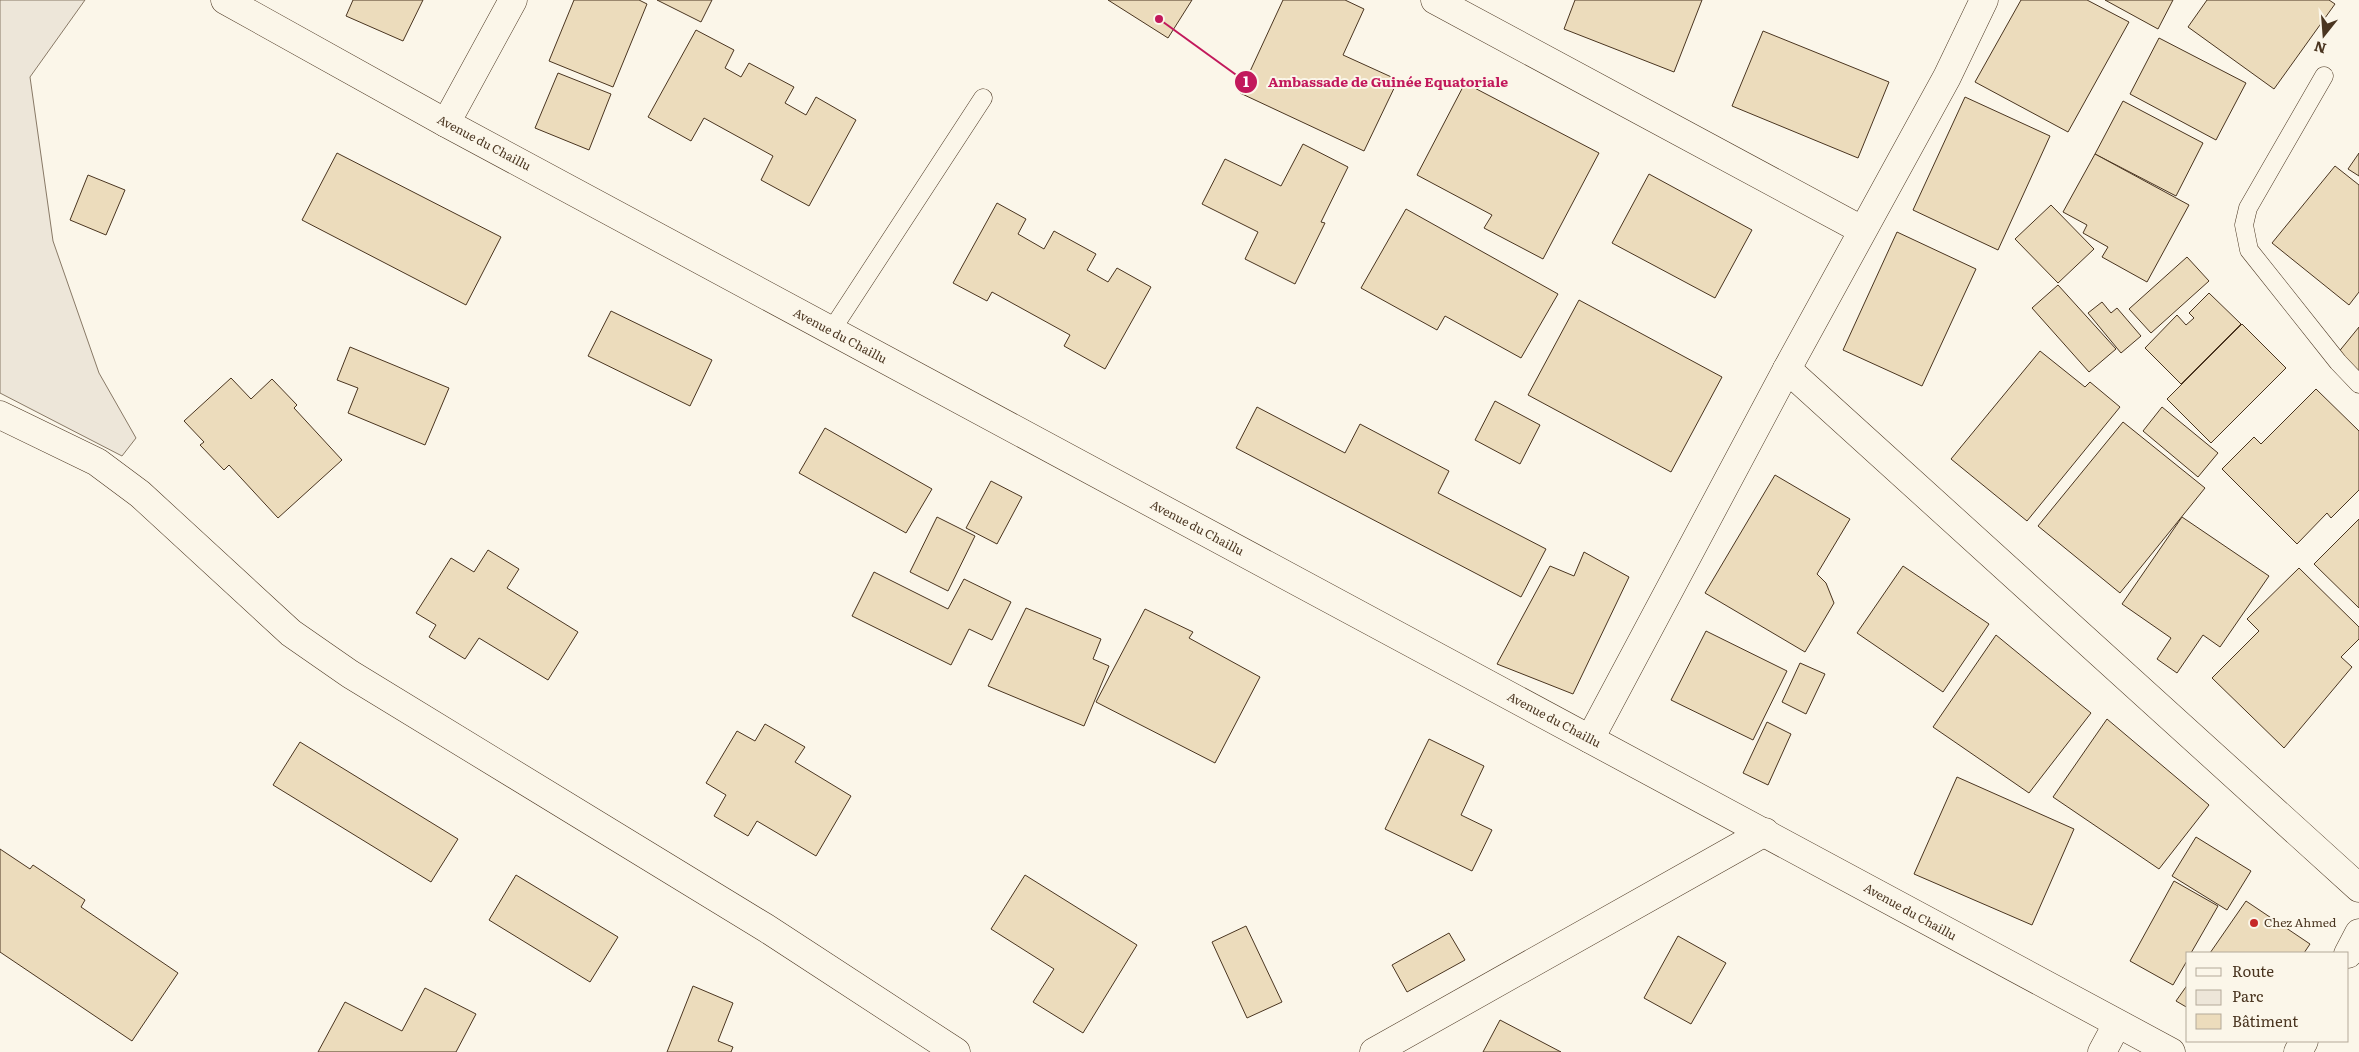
<svg xmlns="http://www.w3.org/2000/svg" width="2359" height="1052" viewBox="0 0 2359 1052" font-family="Literata,serif">
<rect width="100%" height="100%" fill="#fbf6e9"/>
<polygon fill="#ede6d9" stroke="#887966" points="0,0 85,0 30,77 53,241 99,373 136,438 122,456 0,393"/>
<g fill="#ecdcbc" stroke="#4a3520">
<polygon points="353,0 423,0 403,41 346,16"/>
<polygon points="574,0 639,0 647,4 613,87 549,61"/>
<polygon points="657,0 712,0 701,22"/>
<polygon points="1108,0 1192,0 1168,38"/>
<polygon points="1283,0 1345,0 1364,9 1343,55 1398,80 1364,151 1240,93"/>
<polygon points="1575,0 1702,0 1674,72 1564,29"/>
<polygon points="2021,0 2087,0 2129,22 2068,132 1975,82"/>
<polygon points="2105,0 2173,0 2158,29"/>
<polygon points="2207,0 2329,0 2335,4 2274,89 2188,27"/>
<polygon points="696,30 734,50 725,68 741,77 749,63 794,87 785,103 806,115 816,97 856,120 809,206 761,180 773,156 704,118 691,141 648,117"/>
<polygon points="1763,31 1889,82 1858,158 1732,106"/>
<polygon points="2159,38 2246,83 2216,140 2130,94"/>
<polygon points="558,73 611,94 589,150 535,128"/>
<polygon points="1465,83 1599,153 1543,259 1484,228 1492,215 1417,175"/>
<polygon points="1965,97 2050,136 1998,250 1913,210"/>
<polygon points="2123,101 2203,143 2176,196 2095,154"/>
<polygon points="1303,144 1348,167 1321,222 1325,223 1295,284 1245,259 1258,232 1202,204 1225,159 1281,186"/>
<polygon points="337,153 501,237 466,305 302,220"/>
<polygon points="2359,153 2359,176 2348,169"/>
<polygon points="2095,154 2189,205 2147,282 2102,257 2108,247 2083,233 2087,225 2063,212"/>
<polygon points="2335,166 2359,185 2359,292 2349,305 2272,243"/>
<polygon points="1649,174 1752,230 1715,298 1612,243"/>
<polygon points="88,175 125,190 106,235 70,220"/>
<polygon points="997,203 1026,219 1018,234 1044,249 1054,231 1096,254 1087,270 1108,282 1117,268 1151,287 1105,369 1064,346 1070,335 992,292 987,301 953,283"/>
<polygon points="2051,205 2094,249 2058,283 2015,239"/>
<polygon points="1406,209 1558,294 1521,358 1445,316 1437,330 1361,288"/>
<polygon points="1897,232 1976,269 1922,386 1843,350"/>
<polygon points="2187,257 2209,281 2151,333 2129,309"/>
<polygon points="2058,285 2116,349 2089,372 2032,308"/>
<polygon points="2209,293 2241,324 2181,384 2145,348 2177,315 2186,325 2194,318 2189,313"/>
<polygon points="1579,300 1722,377 1671,472 1528,395"/>
<polygon points="2102,302 2111,313 2117,308 2141,336 2121,353 2088,313"/>
<polygon points="611,311 712,360 690,406 588,356"/>
<polygon points="2242,324 2286,368 2211,443 2167,399"/>
<polygon points="2359,327 2359,372 2337,354"/>
<polygon points="350,347 449,388 425,445 348,413 358,388 337,380"/>
<polygon points="2040,351 2085,387 2090,382 2120,407 2027,521 1951,459"/>
<polygon points="231,378 251,399 272,379 297,405 294,408 342,460 278,518 229,465 224,470 200,445 204,442 184,421"/>
<polygon points="2316,389 2359,431 2359,490 2331,518 2327,513 2297,544 2222,469 2254,437 2261,444"/>
<polygon points="1495,401 1540,425 1520,464 1475,440"/>
<polygon points="1257,407 1345,453 1360,424 1449,471 1438,493 1546,549 1521,597 1236,448"/>
<polygon points="2162,407 2218,453 2198,477 2143,431"/>
<polygon points="2123,422 2205,488 2120,593 2038,526"/>
<polygon points="825,428 932,489 906,533 799,473"/>
<polygon points="1775,475 1850,519 1817,574 1826,583 1834,603 1805,652 1705,593"/>
<polygon points="991,481 1022,497 997,544 966,528"/>
<polygon points="937,517 975,536 948,591 910,572"/>
<polygon points="2182,517 2269,576 2220,647 2203,635 2177,673 2157,659 2171,638 2122,604"/>
<polygon points="2359,519 2359,608 2314,564"/>
<polygon points="488,550 519,569 507,588 578,632 548,680 479,638 465,659 429,637 436,625 416,613 451,558 474,572"/>
<polygon points="1584,552 1629,577 1573,694 1497,664 1550,566 1574,576"/>
<polygon points="1903,566 1989,624 1943,692 1857,633"/>
<polygon points="2299,568 2359,627 2359,639 2341,657 2352,667 2284,748 2212,678 2259,631 2247,619"/>
<polygon points="874,572 948,609 964,579 1011,602 992,640 969,629 951,665 852,616"/>
<polygon points="1026,608 1101,639 1093,659 1109,666 1084,726 988,686"/>
<polygon points="1145,609 1193,632 1189,638 1260,677 1215,763 1096,702"/>
<polygon points="1706,631 1787,671 1753,740 1671,700"/>
<polygon points="1996,635 2091,713 2029,793 1933,727"/>
<polygon points="1800,663 1825,674 1806,714 1782,702"/>
<polygon points="2107,719 2209,805 2159,869 2053,797"/>
<polygon points="1767,722 1791,734 1768,785 1743,773"/>
<polygon points="765,724 805,747 795,762 851,796 816,856 757,821 748,836 714,816 726,795 706,783 737,731 755,741"/>
<polygon points="1429,739 1484,766 1461,815 1492,830 1472,871 1385,829"/>
<polygon points="300,742 458,839 431,882 273,785"/>
<polygon points="1957,777 2074,829 2032,925 1914,874"/>
<polygon points="2196,837 2251,871 2227,910 2172,876"/>
<polygon points="0,849 30,869 33,865 85,900 81,907 178,973 132,1041 0,952"/>
<polygon points="516,875 618,937 590,982 489,920"/>
<polygon points="1025,875 1137,945 1083,1033 1033,1002 1054,969 991,929"/>
<polygon points="2174,881 2218,906 2191,953 2188,953 2188,959 2173,985 2130,961"/>
<polygon points="2246,901 2310,944 2304,953 2210,953"/>
<polygon points="1246,926 1282,1002 1247,1018 1212,942"/>
<polygon points="1449,933 1465,960 1407,992 1392,965"/>
<polygon points="1678,936 1726,963 1691,1024 1644,998"/>
<polygon points="2188,984 2188,1008 2176,1001"/>
<polygon points="693,986 733,1003 718,1041 733,1047 731,1052 667,1052"/>
<polygon points="425,988 476,1014 456,1052 318,1052 345,1002 402,1031"/>
<polygon points="1500,1020 1561,1052 1483,1052"/>
</g>
<g fill="none" stroke-linecap="round" stroke-linejoin="round">
<defs>
<g id="lane">
<polyline points="2324,76 2248,208 2244,225 2249,250 2338,362 2359,384"/>
<polyline points="831,331 983,98"/>
</g>
<g id="street">
<polyline points="1435,0 1862,230"/>
<polyline points="446,123 513,0"/>
<polyline points="1787,369 2359,888"/>
<polyline points="0,415 97,462 140,494 291,633 350,674 766,928 956,1052"/>
<polyline points="1590,739 1787,369 1947,77 1984,0"/>
<polyline points="2348,954 2359,933"/>
<polyline points="1374,1052 1765,832"/>
<polyline points="2102,1052 2117,1024"/>
<polyline points="2298,1052 2304,1041"/>
</g>
<polyline id="secondary" points="225,0 446,123 2171,1052"/>
</defs>
<use href="#lane" stroke="#4a3520" stroke-width="19"/>
<use href="#street" stroke="#4a3520" stroke-width="29"/>
<use href="#secondary" stroke="#4a3520" stroke-width="29"/>
<use href="#lane" stroke="#fbf6e9" stroke-width="18"/>
<use href="#street" stroke="#fbf6e9" stroke-width="28"/>
<use href="#secondary" stroke="#fbf6e9" stroke-width="28"/>
</g>
<circle fill="#c62828" stroke="#fbf6e9" stroke-width="2" cx="2254" cy="923" r="5"/>
<g text-anchor="middle" stroke-width="4" stroke-linejoin="round" paint-order="stroke">
<g font-size="12" fill="#4a3520" stroke="#fbf6e9">
<text transform="translate(484 143) rotate(28)" y="4">Avenue du Chaillu</text>
<text transform="translate(840 336) rotate(28)" y="4">Avenue du Chaillu</text>
<text transform="translate(1197 528) rotate(28)" y="4">Avenue du Chaillu</text>
<text transform="translate(1554 720) rotate(28)" y="4">Avenue du Chaillu</text>
<text transform="translate(1910 912) rotate(29)" y="4">Avenue du Chaillu</text>
</g>
<g font-size="12" fill="#4a3520" stroke="#fbf6e9" text-anchor="start">
<text x="2264" y="927">Chez Ahmed</text>
</g>
</g>
<path fill="none" stroke="#c2185b" stroke-width="2" d="M1159 19L1246 82"/>
<g fill="#c2185b" stroke="#fbf6e9" stroke-width="2">
<circle cx="1159" cy="19" r="5"/>
<circle cx="1246" cy="82" r="12"/>
</g>
<g font-size="15" text-anchor="middle" font-weight="bold" fill="#fff">
<text x="1246" y="87">1</text>
</g>
<g font-size="14" text-anchor="middle" font-weight="bold" fill="#c2185b" stroke="#fbf6e9" stroke-width="4" stroke-linejoin="round" paint-order="stroke">
<text x="1388" y="87">Ambassade de Guinée Equatoriale</text>
</g>
<rect x="2186" y="952" width="162" height="90" fill="#fbf6e9" stroke="#b4a999"/>
<rect x="2196" y="968" width="25" height="8" fill="#fbf6e9" stroke="#b4a999"/>
<text x="2232" y="977" font-size="15" fill="#4a3520">Route</text>
<rect x="2196" y="990" width="25" height="15" fill="#ede6d9" stroke="#b4a999"/>
<text x="2232" y="1002" font-size="15" fill="#4a3520">Parc</text>
<rect x="2196" y="1014" width="25" height="15" fill="#ecdcbc" stroke="#b4a999"/>
<text x="2232" y="1027" font-size="15" fill="#4a3520">Bâtiment</text>
<g transform="translate(2324 35) rotate(197)" stroke="#fbf6e9" stroke-width="4" paint-order="stroke">
<path d="M0-4L9 19L0 12L-9 19Z" fill="#4a3520"/>
<text y="-8" font-size="14" font-weight="bold" text-anchor="middle" fill="#4a3520">N</text>
</g>
</svg>
